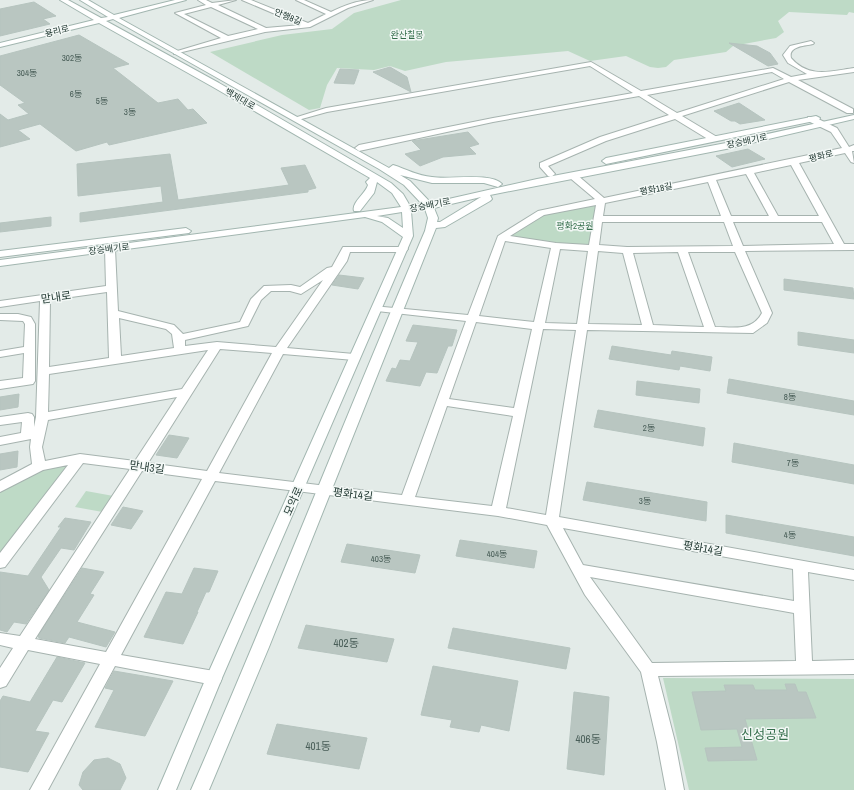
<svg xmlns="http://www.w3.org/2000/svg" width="854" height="790" viewBox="0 0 854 790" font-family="'Archivo Narrow','Noto Sans KR',sans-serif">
<rect width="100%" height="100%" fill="#e3ebe8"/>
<g fill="#bedac6">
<polygon points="401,0 854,0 854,13 849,12 847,15 789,12 778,21 784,32 776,38 733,46 726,52 674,60 666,67 658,68 650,67 626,56 590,61 568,51 446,62 405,71 390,66 374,70 337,68 327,85 320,108 309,110 210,52 282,35 332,29 354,13"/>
<polygon points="601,200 593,248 501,238 541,213"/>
<polygon points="80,458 0,563 0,487 39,466"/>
<polygon points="86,491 119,497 108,513 75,507"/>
<polygon points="663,678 854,679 854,790 689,790"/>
</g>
<g fill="#b9c6c1" stroke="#b6c4bf">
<polygon points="34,2 56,16 43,19 50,24 0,36 0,9"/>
<polygon points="79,35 129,64 113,68 158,103 178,99 188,110 193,109 207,123 109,145 107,142 76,151 40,124 18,130 30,139 0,147 0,114 8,120 29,114 18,105 25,103 0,85 0,56"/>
<polygon points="729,43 757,46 770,53 778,64 768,66"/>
<polygon points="390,67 407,77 411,92 373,72"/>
<polygon points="340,69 359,70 354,84 334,83"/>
<polygon points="739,103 765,120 740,124 735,121 731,121 714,111"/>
<polygon points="468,132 479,144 469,147 476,154 443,157 420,166 405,154 421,150 412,141"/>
<polygon points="748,149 765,159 732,167 716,156"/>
<polygon points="170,154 178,200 289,185 281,168 305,165 316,188 308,190 308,192 80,222 80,213 163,202 161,186 78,196 77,164"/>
<polygon points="51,217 51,226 0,232 0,223"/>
<polygon points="339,275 364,278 358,289 332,285"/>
<polygon points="784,279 853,288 854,299 784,290"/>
<polygon points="413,325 457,330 452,346 448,346 437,373 426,372 420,386 386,381 392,368 396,369 400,360 410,361 418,342 406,341"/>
<polygon points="798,332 854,340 854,353 798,345"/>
<polygon points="612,346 671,355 672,351 712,357 710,371 680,366 679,370 609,359"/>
<polygon points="729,379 854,401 854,415 727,393"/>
<polygon points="637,381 700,389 699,403 636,395"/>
<polygon points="19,394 18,407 0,410 0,397"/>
<polygon points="598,410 705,428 703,446 594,427"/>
<polygon points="169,435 189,438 177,458 156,455"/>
<polygon points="734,443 854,465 854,484 732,462"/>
<polygon points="18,451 17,467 0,470 0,454"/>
<polygon points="587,482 707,502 706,521 583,500"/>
<polygon points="123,507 143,511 131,529 111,525"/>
<polygon points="726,515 854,537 854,556 726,533"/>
<polygon points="65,518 91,522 74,550 61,548 41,577 49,590 26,624 14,622 7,632 0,630 0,572 28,576 61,527 58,527"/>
<polygon points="460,540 537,551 534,568 456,556"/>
<polygon points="347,544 420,555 415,573 341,562"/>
<polygon points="82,568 104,572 90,594 94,595 77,622 115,632 106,647 69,637 65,643 39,638 38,636"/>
<polygon points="194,568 218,571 209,592 206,592 197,612 198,612 183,644 144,637 166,592 182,594"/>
<polygon points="306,625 394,639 387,662 298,648"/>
<polygon points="453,628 570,648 566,669 448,648"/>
<polygon points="57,657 85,663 62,702 53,700 35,731 49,733 28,772 0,767 0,701 3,696 30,702"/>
<polygon points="433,666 518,681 509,731 481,725 479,732 450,727 452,720 421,715"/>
<polygon points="114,671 173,681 145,736 95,727 114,690 105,688"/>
<polygon points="785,684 795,684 798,692 806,692 816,718 745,719 757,760 708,761 705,748 742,747 737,729 701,730 692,692 726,691 724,685 753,685 755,690 787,690"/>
<polygon points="574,692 609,697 604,775 567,769"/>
<polygon points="277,724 367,738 359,769 267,754"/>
<polygon points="108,758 120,764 126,778 120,790 83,790 79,785 83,772 94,760"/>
</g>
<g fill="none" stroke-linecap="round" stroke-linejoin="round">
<defs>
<g id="street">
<path d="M198,0H206L212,3L236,0L218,5L266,28L301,25L242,0H251L308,23L326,14L296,0H304L331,12C345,5 358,0 373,0L348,8L310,27L265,32L174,54V52L221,38L175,13L206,5ZM211,7L258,29L228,36L184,14Z"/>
<path d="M811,41L814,43L813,44C805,46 788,46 791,58C809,79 831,71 854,68V72L798,80L853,109V113H847L789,82L682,116L717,137V141H711L675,119L606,141L548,166L555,174L551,177L548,176L540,167V163L600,137L669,115L639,96L493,122L359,151L355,148L359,145L493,118L633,93L590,66L327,112L298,120L294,118L326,108L591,62L641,91L773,68L791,77L807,74L788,63L783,55L790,46ZM772,72L784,79L677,113L647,95Z"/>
<path d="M808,117H814L837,128L849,147L854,145V151H852L854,163L851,162L845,153L799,163L844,244H854V250L745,251L772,313L767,323L753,333L587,330L559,517L854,570V580L808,572L812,661L854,660V674L658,676L675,742L684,790H666L657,742L641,672L585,595L547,525L498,516L215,481L121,655L214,671L220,673L222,678L220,683L214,685L115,666L48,790H30L100,664L28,650L6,686L0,688V668L13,648L0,645V633L20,636L130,469L83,463L5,567L0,568V553L68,465L43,470L0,492V481L32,464L30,447L31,439L0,445V437L21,433L22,422L0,425V417L28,413L32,414L34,417V427L36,417L40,301L0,307V301L106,286L105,249L110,246L115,249L118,311L174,325L183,334L240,322L251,299L264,286L291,285L300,287L327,268L332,267L343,247H406L408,249L406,251L403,252H350L347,261L287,348L354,354L360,357L354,360L283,354L219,473L402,495L466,321L377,311L372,308L373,306L468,315L498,236L538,211L595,199L570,178V174H576L604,198L842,148L831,132L808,121ZM791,165L819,216H778L754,173ZM746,174L769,216H731L716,180ZM708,182L721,216H603L605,203ZM596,205L589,245L556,243L510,236L544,215ZM602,222H724L733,246L627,247L599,245ZM733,222H822L834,244L743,246ZM505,241L551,248L534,322L479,316ZM560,249L588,251L577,324L545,323ZM598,251L623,253L642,325L588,324ZM678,252L704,327L653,325L633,253ZM688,252H735L762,313C752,332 733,327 715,327ZM323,280L276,347L217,342L185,346V340L248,326L261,300L271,291H290L301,294ZM107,292L109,358L49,367L50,300ZM119,318L166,329L172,334L174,348L121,356ZM476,322L532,329L514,408L449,399ZM543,329L576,330L546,515L506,508ZM220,349L272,353L207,471L148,463ZM208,350L182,389L48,412L49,374ZM177,397L135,461L80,454L45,461L42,447L48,420ZM447,406L513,416L492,506L415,497ZM142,471L202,479L106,652L35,639ZM563,528L793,569L794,601L583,565ZM590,577L794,613L796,661L652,663Z"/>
<polygon points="0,314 18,314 31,317 35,324 35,381 33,384 0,389 0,381 23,378 24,353 0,357 0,351 24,347 25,324 23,321 0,320"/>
</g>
<g id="secondary">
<path d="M60,0H68L101,18L108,17L80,0H88L114,15L175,0H186L119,18L389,168L393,165C406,169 418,176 432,177C449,180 491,172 502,184L498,187L484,183H432L400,175L410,181L431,203L537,179L726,143L854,115V119L726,149L490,195L492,199L490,201L445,227L436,228L269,647L209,790H191C272,605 345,417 425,231L428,218L425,209L411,211L413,236L222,678L176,790H158L206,678L403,237L382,222L365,217L0,266V260L401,207L392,193L377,182L374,193L360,211H354C351,203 366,193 368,185L366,182L370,178L213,87L99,23L0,47V43L94,20ZM113,19L379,169L404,185L422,204L410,206L403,194L391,183L219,83L106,21ZM481,197L440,222H437L438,218L434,208ZM402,212L403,228L388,218L377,216Z"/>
<polygon points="816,116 820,118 819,120 606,164 602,161 606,158"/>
<polygon points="186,228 191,231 189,233 0,257 0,251"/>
</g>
</defs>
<use href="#street" stroke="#a6b3af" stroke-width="2"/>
<use href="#secondary" stroke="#a2b6b0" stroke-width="2"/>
<use href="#street" fill="#fff" fill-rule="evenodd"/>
<use href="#secondary" fill="#fff" fill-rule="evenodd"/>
</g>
<g text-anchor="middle" stroke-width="3" stroke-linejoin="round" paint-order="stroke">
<g font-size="9" fill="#243b35" stroke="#f3f8f6">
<text transform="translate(288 17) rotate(22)" y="3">안행8길</text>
<text transform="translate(57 31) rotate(-14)" y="3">용리로</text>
<text transform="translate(240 99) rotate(30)" y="3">백제대로</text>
<text transform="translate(747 141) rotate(-12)" y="3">장승배기로</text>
<text transform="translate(821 156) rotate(-14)" y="3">평화로</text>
<text transform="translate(656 189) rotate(-11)" y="3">평화18길</text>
<text transform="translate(430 205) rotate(-11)" y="3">장승배기로</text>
<text transform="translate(109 249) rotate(-7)" y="3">장승배기로</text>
</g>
<g font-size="9" fill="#336d4b" stroke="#f3f8f6">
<text x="407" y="38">완산칠봉</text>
<text x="575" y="229">평화2공원</text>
</g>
<g font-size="9" fill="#495e58">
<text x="72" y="61">302동</text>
<text x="27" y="76">304동</text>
<text x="76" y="97">6동</text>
<text x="102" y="104">5동</text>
<text x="130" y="115">3동</text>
<text x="790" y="400">8동</text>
<text x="649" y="431">2동</text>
<text x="793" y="466">7동</text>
<text x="645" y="504">3동</text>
<text x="790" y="538">4동</text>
<text x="497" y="557">404동</text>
<text x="381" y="562">403동</text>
</g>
<g font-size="11" fill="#243b35" stroke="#f3f8f6">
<text transform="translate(56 297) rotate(-8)" y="4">맏내로</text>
<text transform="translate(147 467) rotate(8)" y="4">맏내3길</text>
<text transform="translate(353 494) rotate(7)" y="4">평화14길</text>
<text transform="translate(293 501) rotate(-66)" y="4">모악로</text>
<text transform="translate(703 548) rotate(10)" y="4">평화14길</text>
</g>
<g font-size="11" fill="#495e58">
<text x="346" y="647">402동</text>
<text x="588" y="743">406동</text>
<text x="318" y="750">401동</text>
</g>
<g font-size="13" fill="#336d4b" stroke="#f3f8f6">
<text x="765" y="739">신성공원</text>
</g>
</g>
</svg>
